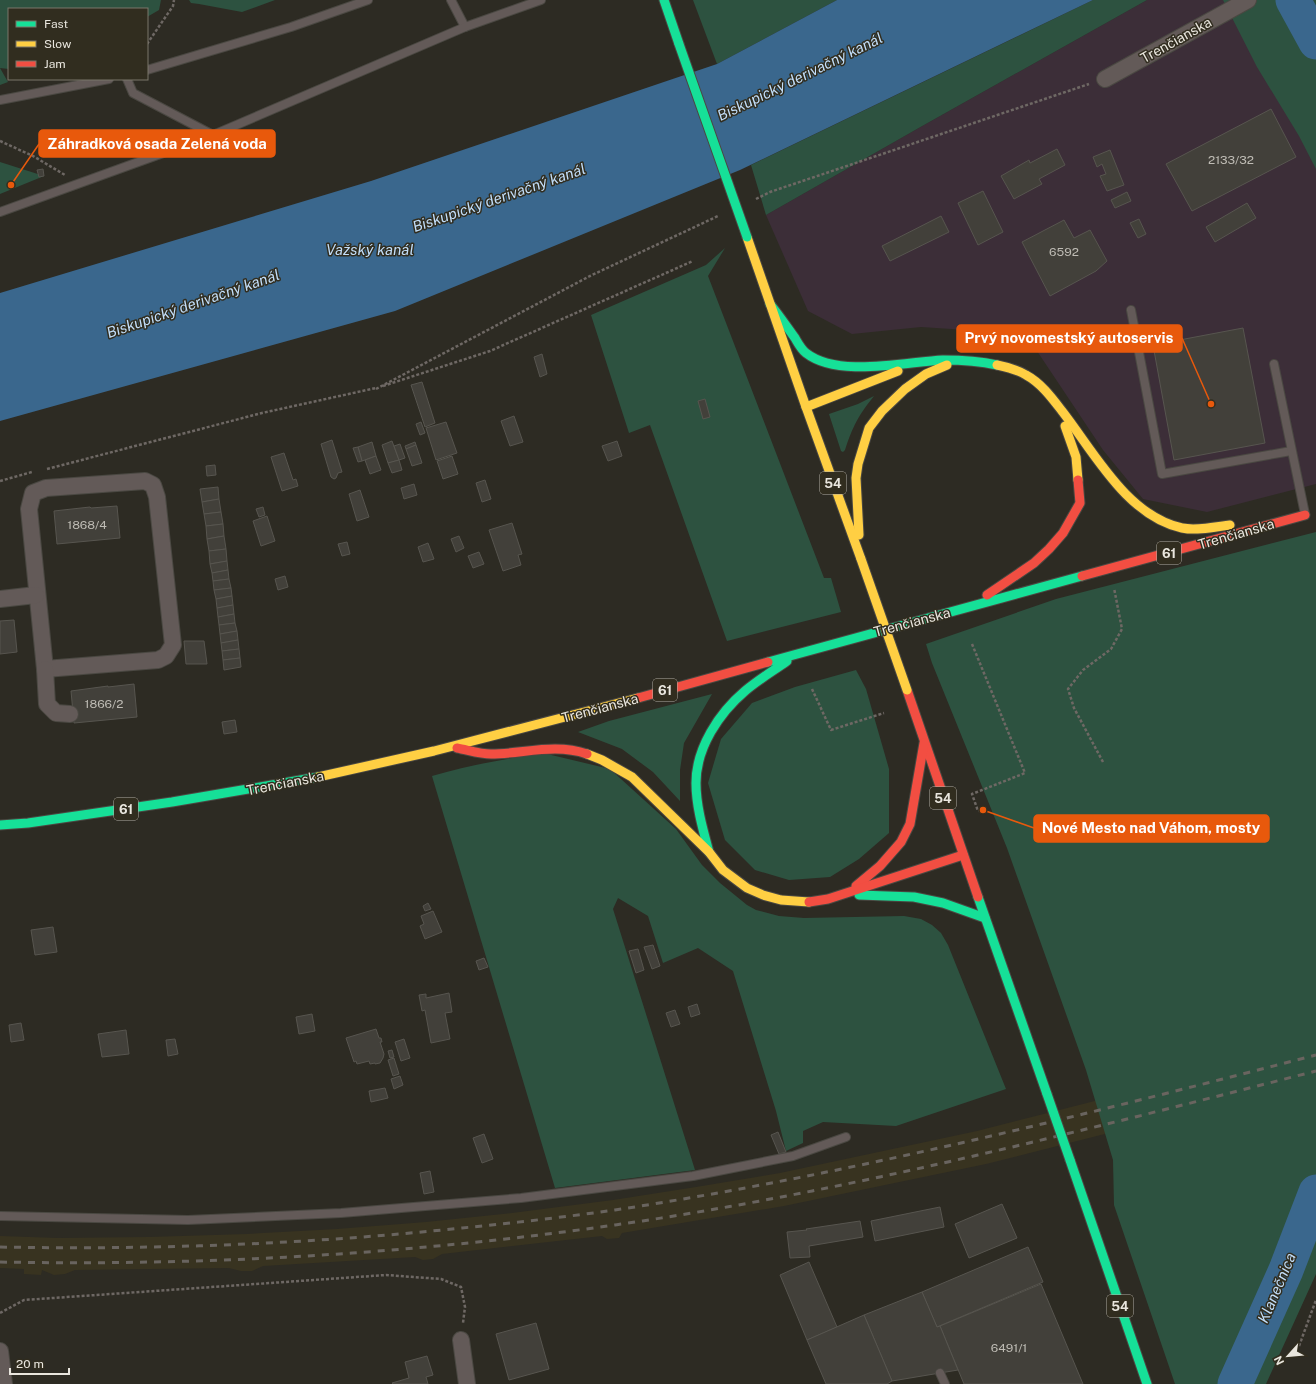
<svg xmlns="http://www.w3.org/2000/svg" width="1316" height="1384" viewBox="0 0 1316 1384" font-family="'Public Sans',sans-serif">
<rect width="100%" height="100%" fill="#2d2b23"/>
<polygon fill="#3c2e38" points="1147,0 1316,0 1316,484 1207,512 1143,499 1103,450 1037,351 997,332 921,327 852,334 808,311 766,215 924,125"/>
<polygon fill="#383320" points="1217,1070 1152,1122 986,1164 784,1206 622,1233 619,1238 607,1239 602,1236 442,1254 433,1259 423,1260 415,1257 263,1266 252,1271 241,1271 229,1268 75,1270 65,1274 54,1275 42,1270 41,1275 24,1274 24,1269 0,1268 0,1236 58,1238 149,1237 247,1234 337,1229 426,1222 512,1213 613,1200 696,1187 780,1173 977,1131"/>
<g fill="#2d5240">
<polygon points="0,0 161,0 159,10 147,17 147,9 9,9 9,69 0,68 8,82 0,85"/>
<polygon points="189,0 275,0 242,12 199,4 191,3"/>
<polygon points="693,0 837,0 717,64"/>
<polygon points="1093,0 1147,0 924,125 766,215 751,165"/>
<polygon points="1223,0 1316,0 1316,169 1299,136 1257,67"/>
<polygon points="0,162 44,176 0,194"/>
<polygon points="725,248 708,276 824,578 831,578 841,612 727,641 650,425 629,433 591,315 706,265"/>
<path d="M874,396C858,416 853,426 845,450L843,452L841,451L829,414L858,404Z"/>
<polygon points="1316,532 1316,1274 1266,1384 1175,1384 1114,1205 1113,1160 1086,1070 1007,848 932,663 926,644 1056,599"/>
<polygon points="856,670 866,689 889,769 889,833 859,859 830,877 789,880 755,870 725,840 708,783 721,739 752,703 795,687"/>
<polygon points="712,694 684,743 680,770 680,801 653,772 622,749 578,732 609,721"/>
<path d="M543,753L610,769L676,829L702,865L720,883L747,905L756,910L779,916L804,918L904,916L921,919L932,925L941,933L948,945L1006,1089L896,1126L823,1122L803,1131V1143L786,1151L776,1111L733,971L698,948L663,963L648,916L618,898L613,909L695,1170L555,1188L432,776C469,765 505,759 543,753Z"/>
</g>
<polygon fill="#3a678d" points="837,0 1093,0 740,170 395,311 0,421 0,293 371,181 717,64"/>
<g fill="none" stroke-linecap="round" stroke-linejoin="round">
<g stroke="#3a678d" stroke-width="35">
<polyline points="1293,0 1316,42"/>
<polyline points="1235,1384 1286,1270 1316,1192"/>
</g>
</g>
<g fill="#42403a" stroke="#57554f">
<polygon points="1271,109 1296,157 1192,211 1166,164"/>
<polygon points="1057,149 1065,165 1039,179 1042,184 1014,199 1001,176 1029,160 1030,163"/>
<polygon points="1110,150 1124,185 1107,191 1100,176 1106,174 1102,164 1097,167 1093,157"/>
<polygon points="43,169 44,176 39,177 37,170"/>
<polygon points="983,191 1003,232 978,245 958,203"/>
<polygon points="1127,192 1131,201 1115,208 1111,200"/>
<polygon points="1247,203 1256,218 1215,242 1206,227"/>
<polygon points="941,216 949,232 890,261 882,246"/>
<polygon points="1139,219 1146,234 1138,238 1130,223"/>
<polygon points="1064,220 1074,238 1090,230 1107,261 1096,271 1050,296 1022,242"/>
<polygon points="1243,328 1265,443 1174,460 1153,345"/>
<polygon points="542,354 547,374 540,377 534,357"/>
<polygon points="422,382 435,423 425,427 411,385"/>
<polygon points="705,399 710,417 703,419 698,401"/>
<polygon points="514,416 523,442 510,446 501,421"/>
<polygon points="421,422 425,433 420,435 416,424"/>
<polygon points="446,422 457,453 436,460 426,428"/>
<polygon points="332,440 342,472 338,473 336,478 334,479 331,477 321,444"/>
<polygon points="392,441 399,460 388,463 382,445"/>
<polygon points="617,441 622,456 608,461 602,446"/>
<polygon points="372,442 376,456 362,461 358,447"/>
<polygon points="415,442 416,445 406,449 405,446"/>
<polygon points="400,444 405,458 399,460 394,446"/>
<polygon points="416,445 422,463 412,466 406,449"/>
<polygon points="358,447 362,461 358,462 353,448"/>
<polygon points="284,453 293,480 296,479 298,486 282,491 271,457"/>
<polygon points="376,456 381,470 370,474 365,460"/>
<polygon points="452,456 458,474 443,479 437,461"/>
<polygon points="399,460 402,470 392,473 388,463"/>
<polygon points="215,465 216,475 207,476 206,466"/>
<polygon points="485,480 491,499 482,502 476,483"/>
<polygon points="414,484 417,495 404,499 401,488"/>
<polygon points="218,487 219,499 202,502 200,489"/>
<polygon points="360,490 369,517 357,521 349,494"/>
<polygon points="219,499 221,512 204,514 202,502"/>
<polygon points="117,506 120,538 57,544 54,511 90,507 91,508"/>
<polygon points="263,507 265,515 259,517 256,509"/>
<polygon points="221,512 223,524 206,526 204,514"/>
<polygon points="267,516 275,541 261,546 253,521"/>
<polygon points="512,523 522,554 518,555 521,565 503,571 489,530"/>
<polygon points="223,524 224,536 207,539 206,526"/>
<polygon points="224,536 226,549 209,551 207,539"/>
<polygon points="459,536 464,548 456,552 451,539"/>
<polygon points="347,542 350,554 342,556 338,544"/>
<polygon points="428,543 434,559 423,562 418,547"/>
<polygon points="226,549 227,561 210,564 209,551"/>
<polygon points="479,552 484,564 473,568 468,556"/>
<polygon points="227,561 228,570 212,573 210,564"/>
<polygon points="228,570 229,579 213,581 212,573"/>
<polygon points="285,576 288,587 278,590 275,579"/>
<polygon points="229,579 231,588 214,590 213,581"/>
<polygon points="231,588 232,596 216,599 214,590"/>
<polygon points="232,596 233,605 217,608 216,599"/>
<polygon points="233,605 234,614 218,617 217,608"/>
<polygon points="234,614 235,623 219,625 218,617"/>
<polygon points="14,620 17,652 0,654 0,621"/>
<polygon points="235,623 237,631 220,634 219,625"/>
<polygon points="237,631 238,640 221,643 220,634"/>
<polygon points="238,640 239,649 222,651 221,643"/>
<polygon points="184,641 204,641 207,664 186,664"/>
<polygon points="239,649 240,658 223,660 222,651"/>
<polygon points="240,658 241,667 224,670 223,660"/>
<polygon points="134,684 137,717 74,723 71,691 108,686 108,687"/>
<polygon points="235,720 237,732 224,734 222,722"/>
<polygon points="428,903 431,909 425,911 423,906"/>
<polygon points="433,911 442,932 425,939 420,926 424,924 421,916"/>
<polygon points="53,927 57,952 35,955 31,930"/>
<polygon points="653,945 660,966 652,969 644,947"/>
<polygon points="638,949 644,970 636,973 629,951"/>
<polygon points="484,958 488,967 479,970 476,961"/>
<polygon points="449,993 452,1012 445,1013 450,1039 431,1043 425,1010 422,1011 419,995 426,994 426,998"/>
<polygon points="697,1004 700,1014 691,1017 688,1007"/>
<polygon points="675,1010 680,1024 671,1027 666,1013"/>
<polygon points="312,1014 315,1031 299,1034 296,1017"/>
<polygon points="21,1023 24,1040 11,1042 9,1025"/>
<polygon points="376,1029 379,1038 381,1038 382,1042 380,1042 384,1054 383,1058 380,1063 375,1064 375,1063 370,1064 369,1061 357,1064 356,1061 354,1062 346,1038"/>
<polygon points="126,1030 129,1054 102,1057 98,1034"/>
<polygon points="175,1039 178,1054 168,1056 166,1040"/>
<polygon points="404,1039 410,1058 401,1061 395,1042"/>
<polygon points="392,1050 394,1057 390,1058 388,1051"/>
<polygon points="394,1058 399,1074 393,1076 388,1060"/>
<polygon points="400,1076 403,1085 394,1089 391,1079"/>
<polygon points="385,1088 388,1098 371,1102 369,1091"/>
<polygon points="778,1132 786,1152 779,1154 771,1135"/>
<polygon points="484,1134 493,1159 482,1163 473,1138"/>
<polygon points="430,1171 434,1192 424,1194 420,1173"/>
<polygon points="1002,1204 1017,1238 969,1258 955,1224"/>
<polygon points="940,1207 944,1227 875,1241 871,1221"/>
<polygon points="860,1221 863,1237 809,1246 810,1257 790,1258 787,1232 807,1230 806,1229"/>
<polygon points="1028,1247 1043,1282 937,1327 922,1292"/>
<polygon points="809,1262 837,1327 807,1340 780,1275"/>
<polygon points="1041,1284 1083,1384 964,1384 940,1326"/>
<polygon points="922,1292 937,1327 940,1326 958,1370 892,1381 864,1315"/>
<polygon points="864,1315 892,1381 887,1384 826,1384 807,1340"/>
<polygon points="536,1323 549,1369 509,1380 496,1334"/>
<polygon points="427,1356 433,1375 426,1377 428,1384 393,1384 392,1383 409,1378 405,1362"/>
</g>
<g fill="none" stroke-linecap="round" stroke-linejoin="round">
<defs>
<g id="lane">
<polyline points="451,0 465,27"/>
<polyline points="147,70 291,27 368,0"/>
<polyline points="127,79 133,93 213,135"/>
<polyline points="0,100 109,79"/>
<polyline points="0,212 213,135 465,27 541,0"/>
<polyline points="1131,310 1162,474 1291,451"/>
<polyline points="1274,364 1305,514"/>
<polyline points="0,1216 188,1220 341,1213 521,1198 693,1176 793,1156 846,1137"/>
<polyline points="940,1373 945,1384"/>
</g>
<g id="street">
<polyline points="1105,79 1248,0"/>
<polygon points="145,481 153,485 157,497 173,645 166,656 158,660 45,669 29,509 33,493 46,488"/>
<polyline points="0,599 36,595"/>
<polyline points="45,669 47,704 56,713 70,714"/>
<polyline points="461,1340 467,1384"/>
<polyline points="0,1351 4,1384"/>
</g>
<g id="fast">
<polyline points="664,0 679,44"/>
<path d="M770,304C779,315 787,327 795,338C798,343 801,349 806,353C838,378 905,362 943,360C961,360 979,361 997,365"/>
<polyline points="768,662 1082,576"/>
<polyline points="0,825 28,823 172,802 318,777"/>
<path d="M709,852C703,830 696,806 696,783C696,748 719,713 745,691C758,680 773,671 787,661"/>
<polyline points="859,895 914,897 943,903 985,918"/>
<polyline points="978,897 1047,1094"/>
<polyline points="1070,1160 1147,1384"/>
</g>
<g id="slow">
<polyline points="747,237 806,407"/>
<path d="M997,365C1007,367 1018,370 1026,375C1041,383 1052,398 1062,411C1094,452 1127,516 1182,528C1197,531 1215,527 1230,525"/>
<polyline points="1065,426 1076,457 1078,480"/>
<polyline points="859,535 856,478 858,464 869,428 882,411 905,389 926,374 947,365"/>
<polyline points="861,559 806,407 898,371"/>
<polyline points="587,754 602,760 632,777 709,852 723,870 747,888 763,895 781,900 809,902"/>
<polyline points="318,777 434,751 638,698"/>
</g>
<g id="jam">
<polyline points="1082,576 1305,515"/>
<polyline points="987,595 1034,563 1049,549 1063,533 1080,503 1078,480"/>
<polyline points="907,690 978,897"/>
<polyline points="638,698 768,662"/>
<path d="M457,748C468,750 480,754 491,754C523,754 555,743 587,754"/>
<polyline points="856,886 880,866 901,842 910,824 924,743"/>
<polyline points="809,902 828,899 963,855"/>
</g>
</defs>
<use href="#lane" stroke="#4a4842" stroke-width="10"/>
<use href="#street" stroke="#4a4842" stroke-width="18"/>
<use href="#fast" stroke="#4a4842" stroke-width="11"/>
<use href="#slow" stroke="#4a4842" stroke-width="11"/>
<use href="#jam" stroke="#4a4842" stroke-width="11"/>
<g stroke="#6e6864" stroke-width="2.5" stroke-dasharray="3 2" stroke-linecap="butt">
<polyline points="147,44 173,6 174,0"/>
<polyline points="0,141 33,156 65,175"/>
<polyline points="756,199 770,192 1089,84"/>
<polyline points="383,386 490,351 693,261"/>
<polyline points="376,389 590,276 718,216"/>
<polyline points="47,469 262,413 376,388"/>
<polyline points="0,481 32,472"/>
<polyline points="972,644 1025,773 972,794 978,811 983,810"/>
<polyline points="812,689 831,730 884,713"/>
<polyline points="1103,762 1074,708 1068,689 1083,670 1111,649 1122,629 1114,588"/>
<polyline points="0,1313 24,1300 386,1275 441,1279 461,1287 465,1307 463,1323"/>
<polyline points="1299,1346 1316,1300"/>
</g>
<use href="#lane" stroke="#635a58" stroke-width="8"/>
<use href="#street" stroke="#635a58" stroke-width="16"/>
<use href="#fast" stroke="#16e098" stroke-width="9"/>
<use href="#slow" stroke="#ffcf43" stroke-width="9"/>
<use href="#jam" stroke="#f24e42" stroke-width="9"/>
<g stroke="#69645f" stroke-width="3" stroke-dasharray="7 7" stroke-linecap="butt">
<path d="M0,1247C154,1250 309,1244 462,1228C513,1223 565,1217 615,1210C852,1174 1084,1115 1316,1055"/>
<path d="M0,1262C205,1266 412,1254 615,1225C852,1191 1085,1130 1316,1071"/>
</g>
<defs>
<g id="fast-bridge">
<polyline points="679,44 747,237"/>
<polyline points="1047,1094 1070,1160"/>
</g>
<polyline id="slow-bridge" points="861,559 907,690"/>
</defs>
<use href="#fast-bridge" stroke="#4a4842" stroke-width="11" stroke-linecap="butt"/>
<use href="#slow-bridge" stroke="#4a4842" stroke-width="11" stroke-linecap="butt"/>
<use href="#fast-bridge" stroke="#16e098" stroke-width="9"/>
<use href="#slow-bridge" stroke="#ffcf43" stroke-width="9"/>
</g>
<g text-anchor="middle" stroke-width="3" stroke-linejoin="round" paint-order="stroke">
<g font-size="12" fill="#bfbcb5">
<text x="1231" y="164">2133/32</text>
<text x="1064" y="256">6592</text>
<text x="87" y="529">1868/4</text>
<text x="104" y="708">1866/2</text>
<text x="1009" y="1352">6491/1</text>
</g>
<g fill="#312d1f" stroke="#b2aea5" stroke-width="1">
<rect x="820" y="472" width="26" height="22" rx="3"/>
<rect x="1157" y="542" width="24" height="22" rx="3"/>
<rect x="653" y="679" width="24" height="22" rx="3"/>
<rect x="930" y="787" width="26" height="22" rx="3"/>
<rect x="114" y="798" width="24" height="22" rx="3"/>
<rect x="1107" y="1295" width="26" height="22" rx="3"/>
</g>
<g font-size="13" font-weight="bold" fill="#e9e6de">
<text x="833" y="488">54</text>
<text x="1169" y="558">61</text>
<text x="665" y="695">61</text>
<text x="943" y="803">54</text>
<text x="126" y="814">61</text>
<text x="1120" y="1311">54</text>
</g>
<g font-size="14" fill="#e9e6de" stroke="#312d1f">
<text transform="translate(1176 40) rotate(-29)" y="5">Trenčianska</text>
<text transform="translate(1236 534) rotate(-16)" y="5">Trenčianska</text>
<text transform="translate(912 622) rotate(-15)" y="5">Trenčianska</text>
<text transform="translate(600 708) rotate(-15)" y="5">Trenčianska</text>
<text transform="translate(285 783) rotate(-11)" y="5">Trenčianska</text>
</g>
<g font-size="15" font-style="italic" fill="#c2def9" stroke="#312d1f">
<text transform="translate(800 77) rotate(-26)" y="5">Biskupický derivačný kanál</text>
<text transform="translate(499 198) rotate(-19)" y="5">Biskupický derivačný kanál</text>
<text x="370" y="255">Važský kanál</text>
<text transform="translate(193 304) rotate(-19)" y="5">Biskupický derivačný kanál</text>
<text transform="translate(1277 1288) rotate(-67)" y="5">Klanečnica</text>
</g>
</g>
<path fill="none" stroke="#e8590c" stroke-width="1.5" d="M11 185L39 144M1211 404L1182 338M983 810L1034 828"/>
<g fill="#e8590c" stroke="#312d1f" stroke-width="1.5">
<circle cx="11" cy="185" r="4"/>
<circle cx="1211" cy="404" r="4"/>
<circle cx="983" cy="810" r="4"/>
</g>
<g fill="#e8590c" stroke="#e8590c" stroke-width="1.5">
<rect x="39" y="130" width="236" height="27" rx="4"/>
<rect x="957" y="325" width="225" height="27" rx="4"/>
<rect x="1034" y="815" width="235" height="27" rx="4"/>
</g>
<g font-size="15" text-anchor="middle" font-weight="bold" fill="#fff">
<text x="157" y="149">Záhradková osada Zelená voda</text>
<text x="1069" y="343">Prvý novomestský autoservis</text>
<text x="1151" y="833">Nové Mesto nad Váhom, mosty</text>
</g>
<rect x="8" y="8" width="140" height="72" fill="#312d1f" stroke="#7b776b"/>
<rect x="16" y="21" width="20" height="6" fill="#16e098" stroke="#7b776b"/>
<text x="44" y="28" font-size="12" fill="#e9e6de">Fast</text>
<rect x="16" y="41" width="20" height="6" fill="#ffcf43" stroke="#7b776b"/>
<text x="44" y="48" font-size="12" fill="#e9e6de">Slow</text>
<rect x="16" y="61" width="20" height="6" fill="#f24e42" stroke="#7b776b"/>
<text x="44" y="68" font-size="12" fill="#e9e6de">Jam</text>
<g transform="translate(1288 1356) rotate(243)" stroke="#312d1f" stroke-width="3" paint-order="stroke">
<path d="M0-3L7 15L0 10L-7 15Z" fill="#e9e6de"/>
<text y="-6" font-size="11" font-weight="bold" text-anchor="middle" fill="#e9e6de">N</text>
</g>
<path d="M10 1368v6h59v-6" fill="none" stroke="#e9e6de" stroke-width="2"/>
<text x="16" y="1368" font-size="12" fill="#e9e6de" stroke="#312d1f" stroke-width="3" paint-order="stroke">20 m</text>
</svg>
